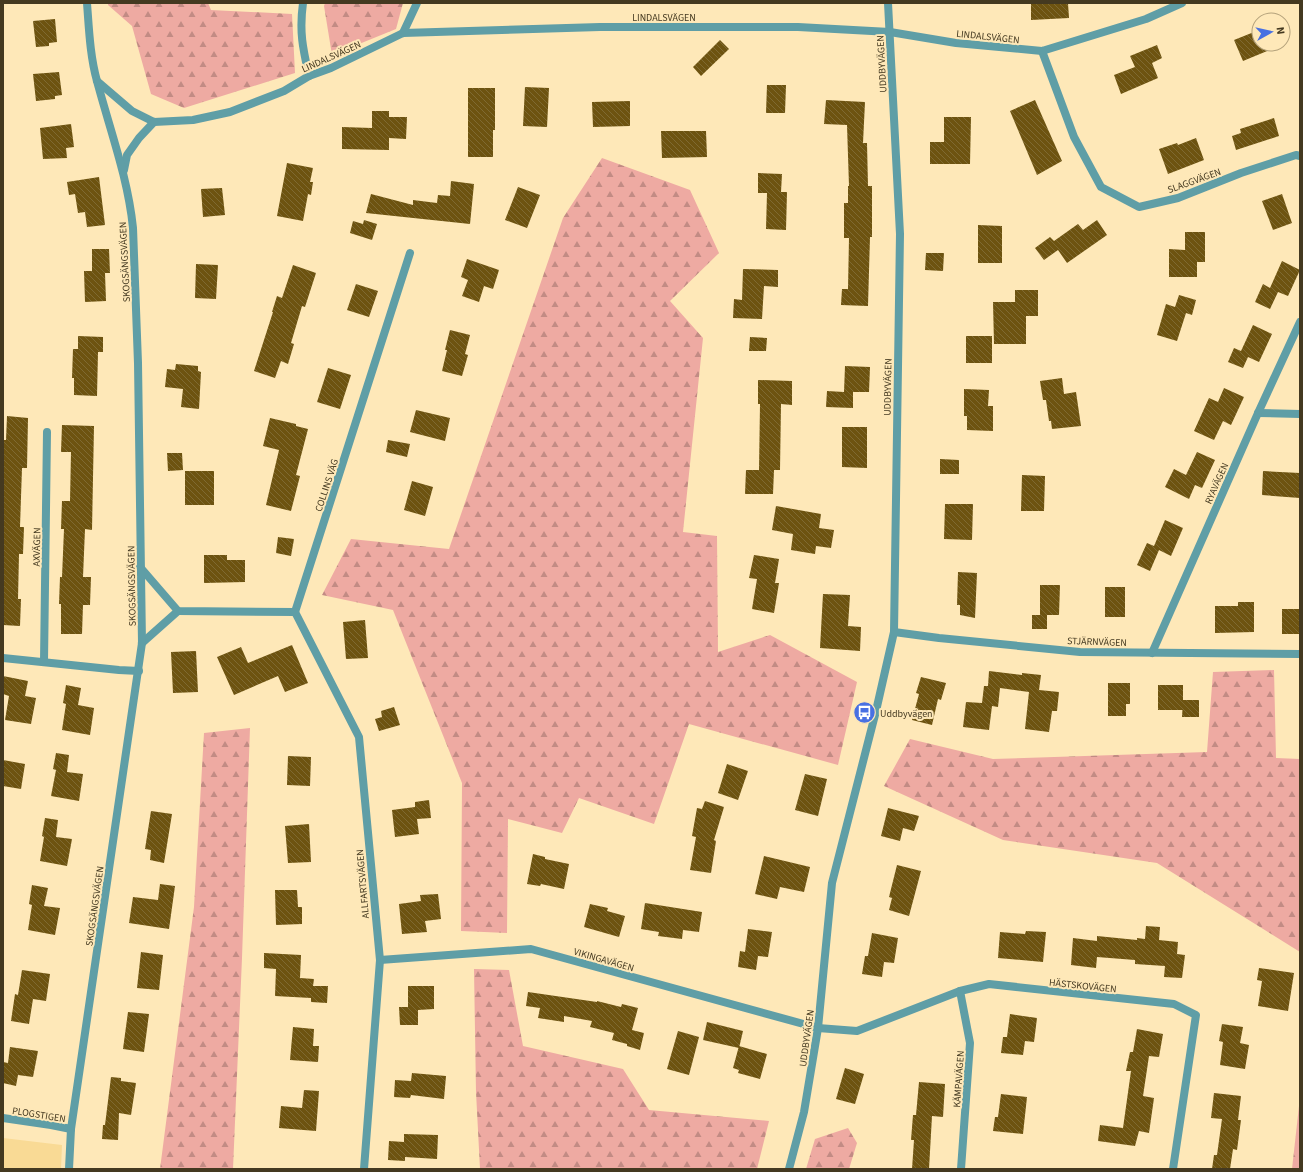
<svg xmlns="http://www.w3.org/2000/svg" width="1303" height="1172" viewBox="0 0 1303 1172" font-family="'Source Sans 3',sans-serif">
<defs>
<pattern id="forest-firs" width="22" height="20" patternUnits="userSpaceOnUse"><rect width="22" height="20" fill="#eeaaa2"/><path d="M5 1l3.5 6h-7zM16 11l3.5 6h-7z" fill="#c28b84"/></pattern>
<pattern id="building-back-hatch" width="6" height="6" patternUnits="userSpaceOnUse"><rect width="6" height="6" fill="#6d5310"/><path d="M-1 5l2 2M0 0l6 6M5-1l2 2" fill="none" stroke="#7f6a32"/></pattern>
</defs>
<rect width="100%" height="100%" fill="#fee8b8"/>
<polygon fill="#f9da95" points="3,1138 62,1145 61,1169 3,1169"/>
<g fill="url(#forest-firs)">
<polygon points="108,3 208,3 211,10 292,14 295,73 184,108 151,94 132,26 108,5"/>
<polygon points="325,3 403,3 396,29 332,55 324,6"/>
<polygon points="602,158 690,190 719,253 670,301 703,338 683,532 717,536 718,652 770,635 857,682 838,765 689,724 654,824 579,798 562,833 508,819 507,933 461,931 462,783 393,610 322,595 351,539 449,549 563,218"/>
<polygon points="1274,670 1276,758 1300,759 1300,952 1157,863 1003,840 884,786 910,739 993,759 1207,752 1213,672"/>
<polygon points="250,728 242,958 233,1169 160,1169 194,907 204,733"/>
<polygon points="474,969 509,970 523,1046 623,1069 649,1110 769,1121 757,1169 480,1169 476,1092"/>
<polygon points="1300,1097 1300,1169 1292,1169"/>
<polygon points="848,1128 857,1143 849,1169 806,1169 815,1139"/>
</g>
<g fill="url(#building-back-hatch)">
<polygon points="1031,3 1068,3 1069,18 1031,20"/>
<polygon points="55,19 57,42 49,43 49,46 36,47 33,21"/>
<polygon points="1259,30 1259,44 1278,44 1279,46 1243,61 1234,40"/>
<polygon points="720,40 729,49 701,76 693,67"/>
<polygon points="1157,45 1162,58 1152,63 1158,78 1121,94 1114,75 1135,67 1130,56"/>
<polygon points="59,72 62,95 55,96 55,99 36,101 33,74"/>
<polygon points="767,85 786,85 785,113 766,113"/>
<polygon points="525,87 549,88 547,127 523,126"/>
<polygon points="468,88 495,88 495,130 493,130 493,157 468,157"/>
<polygon points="826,100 865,102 863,143 867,143 868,186 872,186 872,237 870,237 868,306 841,305 842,289 848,289 849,238 844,238 844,203 848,203 848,186 849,186 847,125 824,124"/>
<polygon points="1035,100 1062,161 1037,175 1010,111"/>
<polygon points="630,101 630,126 593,127 592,102"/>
<polygon points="372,111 389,111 389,117 407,117 406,139 389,138 389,150 342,149 342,127 372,128"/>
<polygon points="944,117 971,117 970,164 930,164 930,142 944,142"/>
<polygon points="1274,118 1279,136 1236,150 1232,136 1241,133 1240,129"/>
<polygon points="71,124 74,147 66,148 67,158 43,159 40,128"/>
<polygon points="661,131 706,131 707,157 662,158"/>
<polygon points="1196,138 1204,160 1168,174 1159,149 1177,143 1178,145"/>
<polygon points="287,163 313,168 310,182 313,182 311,195 308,194 303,221 277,216"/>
<polygon points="758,173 782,174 781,192 787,192 786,230 766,229 767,193 758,193"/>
<polygon points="99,177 105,225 87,227 85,212 78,213 75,194 69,195 67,182"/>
<polygon points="451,181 474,184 470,224 366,213 371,194 413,205 413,200 437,203 438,195 450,196"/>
<polygon points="518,187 540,195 527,228 505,220"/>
<polygon points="222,188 225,215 203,217 201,189"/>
<polygon points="1282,194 1292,223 1273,230 1262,201"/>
<polygon points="364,220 377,224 372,240 350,233 353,221 363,224"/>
<polygon points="1097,220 1107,235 1067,263 1058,250 1044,260 1035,248 1050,237 1054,241 1078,224 1083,230"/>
<polygon points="978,225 1002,226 1002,263 978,263"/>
<polygon points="1185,232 1205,232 1205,262 1197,262 1197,277 1169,277 1169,249 1185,250"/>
<polygon points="92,249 109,249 110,273 105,273 106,301 85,302 84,271 92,271"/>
<polygon points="926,253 944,253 943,271 925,270"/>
<polygon points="467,259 499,270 493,289 484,286 479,302 462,296 468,280 461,277"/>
<polygon points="1282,261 1300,270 1288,296 1278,292 1270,309 1255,302 1263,284 1270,288"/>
<polygon points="196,264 218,265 216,299 195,298"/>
<polygon points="293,265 316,273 305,307 302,306 291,343 294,344 288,364 281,361 275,378 254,371 273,312 272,312 277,296 282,298"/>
<polygon points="743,269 778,270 778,287 764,286 762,319 733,318 734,299 742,300"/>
<polygon points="356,284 378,291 369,317 347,310"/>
<polygon points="1015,290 1038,290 1038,316 1026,316 1026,344 994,344 993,302 1015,302"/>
<polygon points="1179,295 1196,300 1192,315 1186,313 1177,341 1157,335 1166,304 1175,307"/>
<polygon points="1253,325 1272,334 1259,362 1248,357 1243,368 1228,362 1234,348 1241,351"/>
<polygon points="450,330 470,335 465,354 468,355 462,376 442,371 447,350 445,350"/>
<polygon points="78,336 103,337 103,352 98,352 97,396 74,395 74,378 72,378 73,349 78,349"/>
<rect x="966" y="336" width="26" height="27"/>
<polygon points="750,337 767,338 766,351 749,351"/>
<polygon points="176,364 198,366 198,371 201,372 199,409 181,407 183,389 165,387 167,369 175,370"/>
<polygon points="845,366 870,367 869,392 851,392 853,392 853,408 826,407 827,391 844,392"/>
<polygon points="328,368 351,375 340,409 317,402"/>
<polygon points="1062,378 1064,394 1076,392 1081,426 1052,429 1051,421 1049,421 1046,400 1043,400 1040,381"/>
<polygon points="758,380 792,381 792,405 781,404 780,470 774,470 773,494 745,494 746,470 759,470 760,404 758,404"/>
<polygon points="1224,388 1244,397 1231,425 1223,421 1214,440 1194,431 1209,398 1218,402"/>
<polygon points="964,389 989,390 988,406 993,406 993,431 967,430 967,416 964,416"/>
<polygon points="416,410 450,418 445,441 410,432"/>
<polygon points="7,416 28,418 27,468 22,468 20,527 24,527 23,554 19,554 18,599 21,599 20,626 3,625 3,440 6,440"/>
<polygon points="270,418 296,424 296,426 308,429 296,475 300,476 291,511 266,505 279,450 263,446"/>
<polygon points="62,425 94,426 92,530 85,529 83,577 91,577 90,605 83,605 82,634 61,634 61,604 59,604 60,577 62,577 64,529 61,529 62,501 70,501 71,452 61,452"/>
<polygon points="842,427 867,427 867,468 842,467"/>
<polygon points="388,440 410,444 407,457 386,452"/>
<polygon points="1197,452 1215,460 1202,488 1195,485 1189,499 1165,487 1174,469 1186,475"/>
<polygon points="167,453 182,453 183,470 168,471"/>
<polygon points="940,459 959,460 959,474 940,474"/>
<rect x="185" y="471" width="29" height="34"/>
<polygon points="1263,471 1300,473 1300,498 1262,495"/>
<polygon points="1022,475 1045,476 1044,511 1021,511"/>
<polygon points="412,481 433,487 425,516 404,510"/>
<polygon points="945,504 973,504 972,540 944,539"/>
<polygon points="776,506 821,514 819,528 834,530 831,548 816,546 815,554 791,550 793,534 772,530"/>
<polygon points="1165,520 1183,528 1171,556 1159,550 1150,571 1137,565 1147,543 1154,546"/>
<polygon points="278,537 294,539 291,556 276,553"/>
<polygon points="204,555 227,555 227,560 245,560 245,582 204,583"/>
<polygon points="754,555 779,559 775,583 779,583 774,613 752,609 757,579 749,578"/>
<polygon points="958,572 977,573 975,618 960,615 960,605 957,605"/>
<polygon points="1040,585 1060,585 1059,615 1040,615 1047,615 1047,629 1032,629 1032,615 1040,615"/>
<rect x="1105" y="587" width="20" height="30"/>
<polygon points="823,594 850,595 848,626 861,627 860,651 820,648"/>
<polygon points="1238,602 1254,602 1254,632 1215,633 1215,606 1238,606"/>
<rect x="1282" y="609" width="18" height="25"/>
<polygon points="365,620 368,658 346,659 343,622"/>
<polygon points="292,645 308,683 285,692 278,676 234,695 217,657 241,647 248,663"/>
<polygon points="196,651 198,692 173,693 171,652"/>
<polygon points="989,671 1022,675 1022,673 1041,675 1039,690 1059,692 1057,711 1052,711 1049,732 1025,729 1029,692 1000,688 998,707 992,706 989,730 963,727 966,702 982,703 984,686 988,686"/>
<polygon points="3,676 28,681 25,696 36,698 31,724 5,720 9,696 3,694"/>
<polygon points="921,677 946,683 941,700 938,699 932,725 912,720 919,694 916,693"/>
<polygon points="1108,683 1130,683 1130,704 1126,704 1126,716 1108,716"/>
<polygon points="66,685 81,688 78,705 94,708 90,735 62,730 66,704 63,703"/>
<rect x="1158" y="685" width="25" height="25"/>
<polygon points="1183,700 1199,700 1199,717 1182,717"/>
<polygon points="394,707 400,725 379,731 375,719 382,717 381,711"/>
<polygon points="56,753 69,755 67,772 83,774 79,801 51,796 56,770 53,769"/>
<polygon points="288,756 311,757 310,786 287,785"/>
<polygon points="3,760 25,764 21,789 3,786"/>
<polygon points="727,764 748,771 738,800 718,793"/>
<polygon points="805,774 827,779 818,816 795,810"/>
<polygon points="429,800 431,818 417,819 419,834 395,837 392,810 415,807 415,802"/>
<polygon points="705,801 724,807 714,840 716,841 711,873 690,870 696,837 692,836 697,808 702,809"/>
<polygon points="888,808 919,816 914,831 903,828 900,841 881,836"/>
<polygon points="151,811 172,814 164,863 150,860 151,850 145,849"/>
<polygon points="45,818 58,820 56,837 72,839 67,866 40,861 44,837 42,836"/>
<polygon points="309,824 311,862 288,863 285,826"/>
<polygon points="533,854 545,857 545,859 569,864 564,889 541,884 540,886 527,884"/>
<polygon points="764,856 810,867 804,892 780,887 777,899 755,894"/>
<polygon points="897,865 921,871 909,916 889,910 892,898 889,897"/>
<polygon points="160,884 175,886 169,929 129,923 133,897 158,900"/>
<polygon points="32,885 48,888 44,906 60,908 55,935 28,930 32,905 29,904"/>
<polygon points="275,890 297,890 298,907 302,907 302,924 276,925"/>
<polygon points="438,894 441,919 425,921 427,932 402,934 399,904 421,901 420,895"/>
<polygon points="645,903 702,912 699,932 683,930 682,939 658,936 659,932 641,929"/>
<polygon points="590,904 608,908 607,911 625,916 619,937 584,927"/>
<polygon points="1146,926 1160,927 1159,940 1178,942 1177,954 1185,955 1182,978 1164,977 1165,966 1135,964 1135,960 1097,957 1096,968 1071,965 1073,938 1097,941 1097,936 1137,940 1137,938 1145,939"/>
<polygon points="748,929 772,932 768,957 758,956 756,970 738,967 740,951 745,952"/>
<polygon points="1026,931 1046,932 1043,962 998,958 1000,932 1025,934"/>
<polygon points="872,933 898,938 894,963 884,962 882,977 862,974 865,956 868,956"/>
<polygon points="141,952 163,955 159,990 137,988"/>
<polygon points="264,953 301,955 300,978 314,979 313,986 328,986 327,1003 311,1002 311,998 275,996 276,969 264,968"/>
<polygon points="1259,968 1294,973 1288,1011 1258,1006 1262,981 1257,980"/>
<polygon points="22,970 50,974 46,1001 33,999 29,1024 11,1021 15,994 18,995"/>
<polygon points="408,986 434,986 434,1009 418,1010 418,1025 400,1025 399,1007 408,1007"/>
<polygon points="528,992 597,1002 597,1001 621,1007 622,1004 638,1008 632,1030 644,1033 640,1050 627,1046 627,1044 612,1040 614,1033 590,1027 592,1021 564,1016 564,1022 538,1018 540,1008 526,1006"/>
<polygon points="128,1012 149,1014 144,1052 123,1049"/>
<polygon points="1010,1014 1037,1018 1034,1042 1025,1041 1023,1055 1001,1053 1003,1037 1007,1037"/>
<polygon points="707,1022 743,1031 739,1048 703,1040"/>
<polygon points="1222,1024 1243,1027 1240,1043 1249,1045 1245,1069 1220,1065 1223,1042 1219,1041"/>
<polygon points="293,1027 314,1029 313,1046 319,1046 318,1062 290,1060"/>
<polygon points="1137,1029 1163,1034 1159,1057 1149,1056 1143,1096 1154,1098 1149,1133 1139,1131 1135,1146 1098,1141 1100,1125 1123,1128 1131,1071 1126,1071 1130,1052 1133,1052"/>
<polygon points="678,1031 699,1037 689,1075 667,1069"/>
<polygon points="739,1046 767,1054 760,1079 738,1073 739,1070 733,1068"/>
<polygon points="10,1047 38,1051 33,1077 18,1075 16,1086 3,1083 3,1062 8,1063"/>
<polygon points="845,1068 864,1074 855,1104 836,1099"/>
<polygon points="412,1073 446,1076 444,1099 411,1095 410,1098 394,1097 395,1080 411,1081"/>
<polygon points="111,1077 121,1078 121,1081 136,1083 131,1115 119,1113 118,1140 102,1139 103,1125 105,1125"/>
<polygon points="919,1082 945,1084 943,1117 932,1116 929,1169 912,1169 914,1140 911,1140 913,1115 916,1115"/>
<polygon points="304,1090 319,1091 316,1131 279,1128 281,1106 302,1108"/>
<polygon points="1214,1093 1241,1096 1238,1120 1241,1120 1237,1150 1233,1149 1230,1169 1212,1169 1214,1155 1217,1155 1222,1119 1211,1118"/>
<polygon points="1001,1094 1027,1097 1023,1134 993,1131 995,1117 998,1117"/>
<polygon points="404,1134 438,1135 437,1159 405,1157 405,1161 388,1160 389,1141 404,1142"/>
</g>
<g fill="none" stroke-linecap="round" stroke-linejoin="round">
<g stroke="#5f9ea6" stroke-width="8">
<path d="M303,3C299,32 303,49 309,76"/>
<polyline points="403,33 417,3"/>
<polyline points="1042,51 1074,137 1101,187 1139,207 1178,198 1241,173 1296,155 1300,156"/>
<polyline points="97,81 132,111 154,122 193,120 230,112 284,91 309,76 331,68 403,33 600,27 798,27 890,32 956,43 1042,51 1146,19 1182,3"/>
<polyline points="124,170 127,155 139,138 154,122"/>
<polyline points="1258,413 1300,414"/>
<polyline points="140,567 178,611 295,612 410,253"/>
<polyline points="295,612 359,737 380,960 364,1169"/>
<polyline points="894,632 939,638 1080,652 1300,654"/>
<polyline points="142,643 178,611"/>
<polyline points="1152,653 1258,413 1300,322"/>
<polyline points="3,658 119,670 139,671"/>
<polyline points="44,662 47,432"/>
<polyline points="380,960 531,949 818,1028 857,1031 960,991 989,984 1174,1004 1196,1015 1173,1169"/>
<polyline points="960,991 970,1043 961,1169"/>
<polyline points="3,1118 51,1125 71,1129"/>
<path d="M69,1169L71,1129L142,643L138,363L133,228C128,178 110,130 97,81C90,56 89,29 87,3"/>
<polyline points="789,1169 804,1112 818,1028 832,883 876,711 894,632 900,234 888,3"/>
</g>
</g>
<defs>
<symbol id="bus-disc" viewBox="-11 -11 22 22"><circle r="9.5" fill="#4870e2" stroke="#fee8b8"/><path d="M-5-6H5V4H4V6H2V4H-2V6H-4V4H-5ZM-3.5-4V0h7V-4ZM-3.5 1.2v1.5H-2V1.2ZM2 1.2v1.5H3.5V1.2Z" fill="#fff"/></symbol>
</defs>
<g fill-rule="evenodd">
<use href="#bus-disc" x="852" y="700" width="25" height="25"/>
</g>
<g text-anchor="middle" stroke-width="4" stroke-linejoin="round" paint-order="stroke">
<g font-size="10" fill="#443920" stroke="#fee8b8">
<text x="664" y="21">LINDALSVÄGEN</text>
<text transform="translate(988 36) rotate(6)" y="4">LINDALSVÄGEN</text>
<text transform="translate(331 56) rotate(-24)" y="4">LINDALSVÄGEN</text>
<text transform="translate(881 64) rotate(-93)" y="4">UDDBYVÄGEN</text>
<text transform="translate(1194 180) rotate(-20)" y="4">SLAGGVÄGEN</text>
<text transform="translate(124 262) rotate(-93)" y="4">SKOGSÄNGSVÄGEN</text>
<text transform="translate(887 387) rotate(-89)" y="4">UDDBYVÄGEN</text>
<text transform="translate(1216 483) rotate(-66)" y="4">RYAVÄGEN</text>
<text transform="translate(326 485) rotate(-72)" y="4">COLLINS VÄG</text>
<text transform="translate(36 547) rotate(-89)" y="4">AXVÄGEN</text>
<text transform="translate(131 586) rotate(-91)" y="4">SKOGSÄNGSVÄGEN</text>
<text transform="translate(1097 641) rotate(2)" y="4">STJÄRNVÄGEN</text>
<text transform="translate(362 884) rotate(-95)" y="4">ALLFARTSVÄGEN</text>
<text transform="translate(94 906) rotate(-82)" y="4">SKOGSÄNGSVÄGEN</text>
<text transform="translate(604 959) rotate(16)" y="4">VIKINGAVÄGEN</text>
<text transform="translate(1083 985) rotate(6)" y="4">HÄSTSKOVÄGEN</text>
<text transform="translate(806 1038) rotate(-82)" y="4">UDDBYVÄGEN</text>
<text transform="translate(958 1079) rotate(-86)" y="4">KÄMPAVÄGEN</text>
<text transform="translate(39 1114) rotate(9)" y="4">PLOGSTIGEN</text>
</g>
<g font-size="10" fill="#443920" stroke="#fee8b8" text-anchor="start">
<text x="880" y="717">Uddbyvägen</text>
</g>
</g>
<rect width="1303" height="1172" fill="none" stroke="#443920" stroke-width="8"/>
<g transform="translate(1271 32) rotate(82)"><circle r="19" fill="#fee8b8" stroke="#b4a27b"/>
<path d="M0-3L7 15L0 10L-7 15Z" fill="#4870e2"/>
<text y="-6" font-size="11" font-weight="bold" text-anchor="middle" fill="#443920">N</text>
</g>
</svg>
